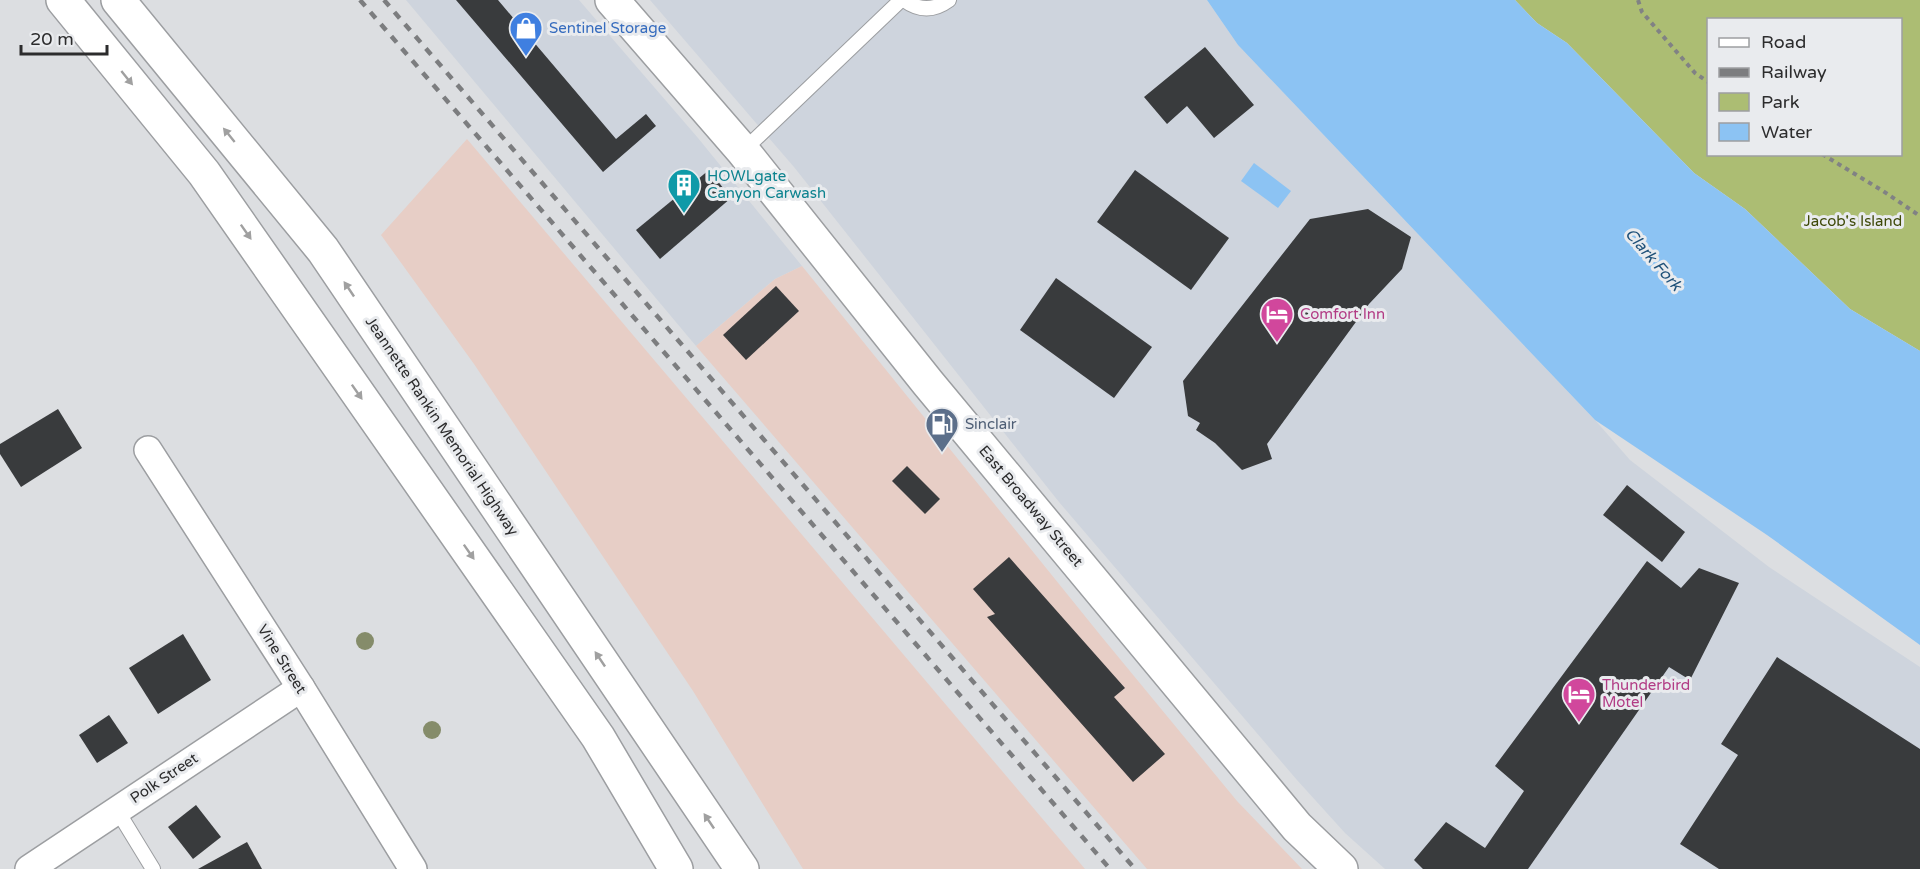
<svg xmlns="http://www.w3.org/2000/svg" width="1920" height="869" viewBox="0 0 1920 869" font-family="'Varela Round',sans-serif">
<rect width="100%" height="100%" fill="#dcdee1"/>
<g fill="#ced4dd">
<polygon points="406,0 579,0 698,138 802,266 775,279 696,346"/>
<polygon points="650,0 1207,0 1238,45 1595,420 1630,460 1769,567 1920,667 1920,869 1385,869 1345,833 1297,780 1059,502 794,167"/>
</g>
<g fill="#e7cec6">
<polygon points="467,139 1085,869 803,869 693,691 474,364 381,235"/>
<polygon points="802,266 1101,636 1237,801 1302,869 1147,869 696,346 775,279"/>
</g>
<path fill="#acbd73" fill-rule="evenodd" d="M1515,0H1920V351L1850,309L1745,209L1694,173L1567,43L1537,23ZM1708,20H1900V154H1708Z"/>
<g fill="#8cc3f3">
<polygon points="1207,0 1515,0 1537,23 1567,43 1694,173 1745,209 1850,309 1920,351 1920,645 1767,535 1595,420 1238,45"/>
<polygon points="1254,163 1291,191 1278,208 1241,181"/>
</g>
<g fill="#393b3d">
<polygon points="456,0 498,0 616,139 646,114 656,126 603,172"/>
<polygon points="1205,47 1254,105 1214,138 1187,106 1167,124 1144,97"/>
<polygon points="709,170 731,198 660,259 636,230"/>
<polygon points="1135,170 1229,238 1191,290 1097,222"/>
<polygon points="1368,209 1411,237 1402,269 1369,304 1267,444 1272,459 1242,470 1215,443 1196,430 1200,423 1188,416 1183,381 1310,219"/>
<polygon points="1056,278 1152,347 1114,398 1020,330"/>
<polygon points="776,286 799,311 746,360 723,335"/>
<polygon points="58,409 82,448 21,487 0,454 0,444"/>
<polygon points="907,466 940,499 925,514 892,481"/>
<polygon points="1627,485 1685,532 1662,562 1603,515"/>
<polygon points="1009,557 1125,688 1114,697 1165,754 1133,782 987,617 995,614 973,589"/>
<polygon points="1647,561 1681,588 1699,568 1739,583 1690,680 1669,667 1528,869 1423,869 1414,860 1446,822 1485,848 1524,791 1495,766"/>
<polygon points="183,634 211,680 158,714 129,668"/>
<polygon points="1777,657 1920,749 1920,869 1719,869 1680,844 1738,755 1721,744"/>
<polygon points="109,715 128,743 97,763 79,735"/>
<polygon points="196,805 221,837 193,859 168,827"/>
<polygon points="247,842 262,869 198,869"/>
</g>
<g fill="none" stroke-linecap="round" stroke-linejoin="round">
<defs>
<g id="lane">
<path d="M904,0C919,11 934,11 949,0"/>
<polyline points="743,151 901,0"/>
<polyline points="117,810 153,869"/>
</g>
<g id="street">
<polyline points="148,450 301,688 413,869"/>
<polyline points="29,869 301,688"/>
</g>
<polyline id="secondary" points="612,0 743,151 928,383 1297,827 1341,869"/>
<g id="highway">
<polyline points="63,0 204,173 598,737 676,869"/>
<polyline points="118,0 323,250 742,869"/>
</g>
</defs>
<use href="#lane" stroke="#9c9ea1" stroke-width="16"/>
<use href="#street" stroke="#9c9ea1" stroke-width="30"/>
<use href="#secondary" stroke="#9c9ea1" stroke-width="36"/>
<use href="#highway" stroke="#9c9ea1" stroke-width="36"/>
<g stroke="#818284" stroke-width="4" stroke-dasharray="4.5 4.5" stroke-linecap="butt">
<polyline points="1638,0 1642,12 1695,73 1708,82"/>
<polyline points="1822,154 1883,191 1920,216"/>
</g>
<use href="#lane" stroke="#fff" stroke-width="14"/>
<use href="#street" stroke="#fff" stroke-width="27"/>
<use href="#secondary" stroke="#fff" stroke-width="33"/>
<use href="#highway" stroke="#fff" stroke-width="33"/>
<g stroke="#7c7d7f" stroke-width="4.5" stroke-dasharray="8 8" stroke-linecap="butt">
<polyline points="360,0 1110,869"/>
<polyline points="384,0 1135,869"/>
</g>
</g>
<g fill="#858c6a">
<circle cx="365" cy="641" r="9"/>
<circle cx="432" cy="730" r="9"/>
</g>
<defs><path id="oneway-solid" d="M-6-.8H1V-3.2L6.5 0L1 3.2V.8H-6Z" transform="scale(1.5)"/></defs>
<g fill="#a0a0a0">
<use href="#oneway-solid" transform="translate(127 78) rotate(51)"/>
<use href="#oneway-solid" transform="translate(229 135) rotate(-129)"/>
<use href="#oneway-solid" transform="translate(246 232) rotate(55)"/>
<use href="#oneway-solid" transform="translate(349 289) rotate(-124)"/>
<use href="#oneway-solid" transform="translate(357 392) rotate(55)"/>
<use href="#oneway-solid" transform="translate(469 552) rotate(55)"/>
<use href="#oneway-solid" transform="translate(600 659) rotate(-124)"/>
<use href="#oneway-solid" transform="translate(709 821) rotate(-124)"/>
</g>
<defs>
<symbol id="shop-pin" viewBox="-11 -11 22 30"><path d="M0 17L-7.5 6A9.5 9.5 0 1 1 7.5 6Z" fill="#3f7fe0" stroke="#e9ebee"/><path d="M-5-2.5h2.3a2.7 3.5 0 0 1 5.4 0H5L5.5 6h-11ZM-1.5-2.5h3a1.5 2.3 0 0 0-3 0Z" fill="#fff"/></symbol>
<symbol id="building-pin" viewBox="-11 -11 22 30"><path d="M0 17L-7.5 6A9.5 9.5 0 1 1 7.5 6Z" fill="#0f9aa8" stroke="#e9ebee"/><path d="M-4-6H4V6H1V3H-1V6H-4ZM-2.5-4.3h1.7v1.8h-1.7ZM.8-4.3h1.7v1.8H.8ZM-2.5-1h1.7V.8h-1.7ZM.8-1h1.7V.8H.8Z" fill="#fff"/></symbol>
<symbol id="hotel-pin" viewBox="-11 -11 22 30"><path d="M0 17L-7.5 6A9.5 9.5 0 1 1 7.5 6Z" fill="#d1479c" stroke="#e9ebee"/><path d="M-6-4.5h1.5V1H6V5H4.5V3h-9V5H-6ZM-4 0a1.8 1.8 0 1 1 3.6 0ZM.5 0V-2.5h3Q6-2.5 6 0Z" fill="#fff"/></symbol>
<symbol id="fuel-pin" viewBox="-11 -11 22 30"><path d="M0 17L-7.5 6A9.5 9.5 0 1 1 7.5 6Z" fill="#5c6f8a" stroke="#e9ebee"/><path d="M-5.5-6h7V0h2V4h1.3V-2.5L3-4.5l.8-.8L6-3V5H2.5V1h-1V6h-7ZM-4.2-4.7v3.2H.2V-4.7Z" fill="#fff"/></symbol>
</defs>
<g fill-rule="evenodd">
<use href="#shop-pin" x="507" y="9" width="38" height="52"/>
<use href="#building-pin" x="665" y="166" width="38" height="52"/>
<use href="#hotel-pin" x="1258" y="295" width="38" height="52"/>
<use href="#fuel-pin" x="923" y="405" width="38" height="52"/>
<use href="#hotel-pin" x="1560" y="675" width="38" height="52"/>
</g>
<g text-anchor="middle" stroke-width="6" stroke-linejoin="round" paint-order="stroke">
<g font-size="15" fill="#366cbe" stroke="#e9ebee" text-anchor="start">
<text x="549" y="33">Sentinel Storage</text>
</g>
<g font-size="15" fill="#0d838f" stroke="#e9ebee" text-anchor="start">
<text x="707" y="181">HOWLgate<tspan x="707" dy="17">Canyon Carwash</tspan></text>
</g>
<g font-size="15" fill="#3e4908" stroke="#e9ebee">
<text x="1853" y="226">Jacob's Island</text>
</g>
<g font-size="15" fill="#b23c85" stroke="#e9ebee" text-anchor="start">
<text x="1300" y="319">Comfort Inn</text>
<text x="1602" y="690">Thunderbird<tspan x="1602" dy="17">Motel</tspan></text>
</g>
<g font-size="15" fill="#4e5e75" stroke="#e9ebee" text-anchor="start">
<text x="965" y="429">Sinclair</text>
</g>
<g font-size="15" fill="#2c2c2d" stroke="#e9ebee">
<text transform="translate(442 426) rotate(56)" y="5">Jeannette Rankin Memorial Highway</text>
<text transform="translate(1031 506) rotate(50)" y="5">East Broadway Street</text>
<text transform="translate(282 659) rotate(58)" y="5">Vine Street</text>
<text transform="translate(164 778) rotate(-34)" y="5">Polk Street</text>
</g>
<g font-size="16" font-style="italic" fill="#1f5179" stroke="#e9ebee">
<text transform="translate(1654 259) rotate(49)" y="6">Clark Fork</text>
</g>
</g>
<rect x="1707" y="18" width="195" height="138" fill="#e9ebee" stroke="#9d9fa1" stroke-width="1.5"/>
<rect x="1719" y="38" width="30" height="9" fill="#ffffff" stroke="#9d9fa1" stroke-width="1.5"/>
<text x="1761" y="48" font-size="18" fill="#2c2c2d">Road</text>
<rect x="1719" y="68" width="30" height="9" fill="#7c7d7f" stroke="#9d9fa1" stroke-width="1.5"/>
<text x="1761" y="78" font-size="18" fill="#2c2c2d">Railway</text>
<rect x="1719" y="93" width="30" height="18" fill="#acbd73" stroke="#9d9fa1" stroke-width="1.5"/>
<text x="1761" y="108" font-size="18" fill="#2c2c2d">Park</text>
<rect x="1719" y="123" width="30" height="18" fill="#8cc3f3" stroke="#9d9fa1" stroke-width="1.5"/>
<text x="1761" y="138" font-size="18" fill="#2c2c2d">Water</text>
<path d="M21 45v9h86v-9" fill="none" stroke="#2c2c2d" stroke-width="3"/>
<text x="30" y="45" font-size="18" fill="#2c2c2d" stroke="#e9ebee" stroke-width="4.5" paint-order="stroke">20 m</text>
</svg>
